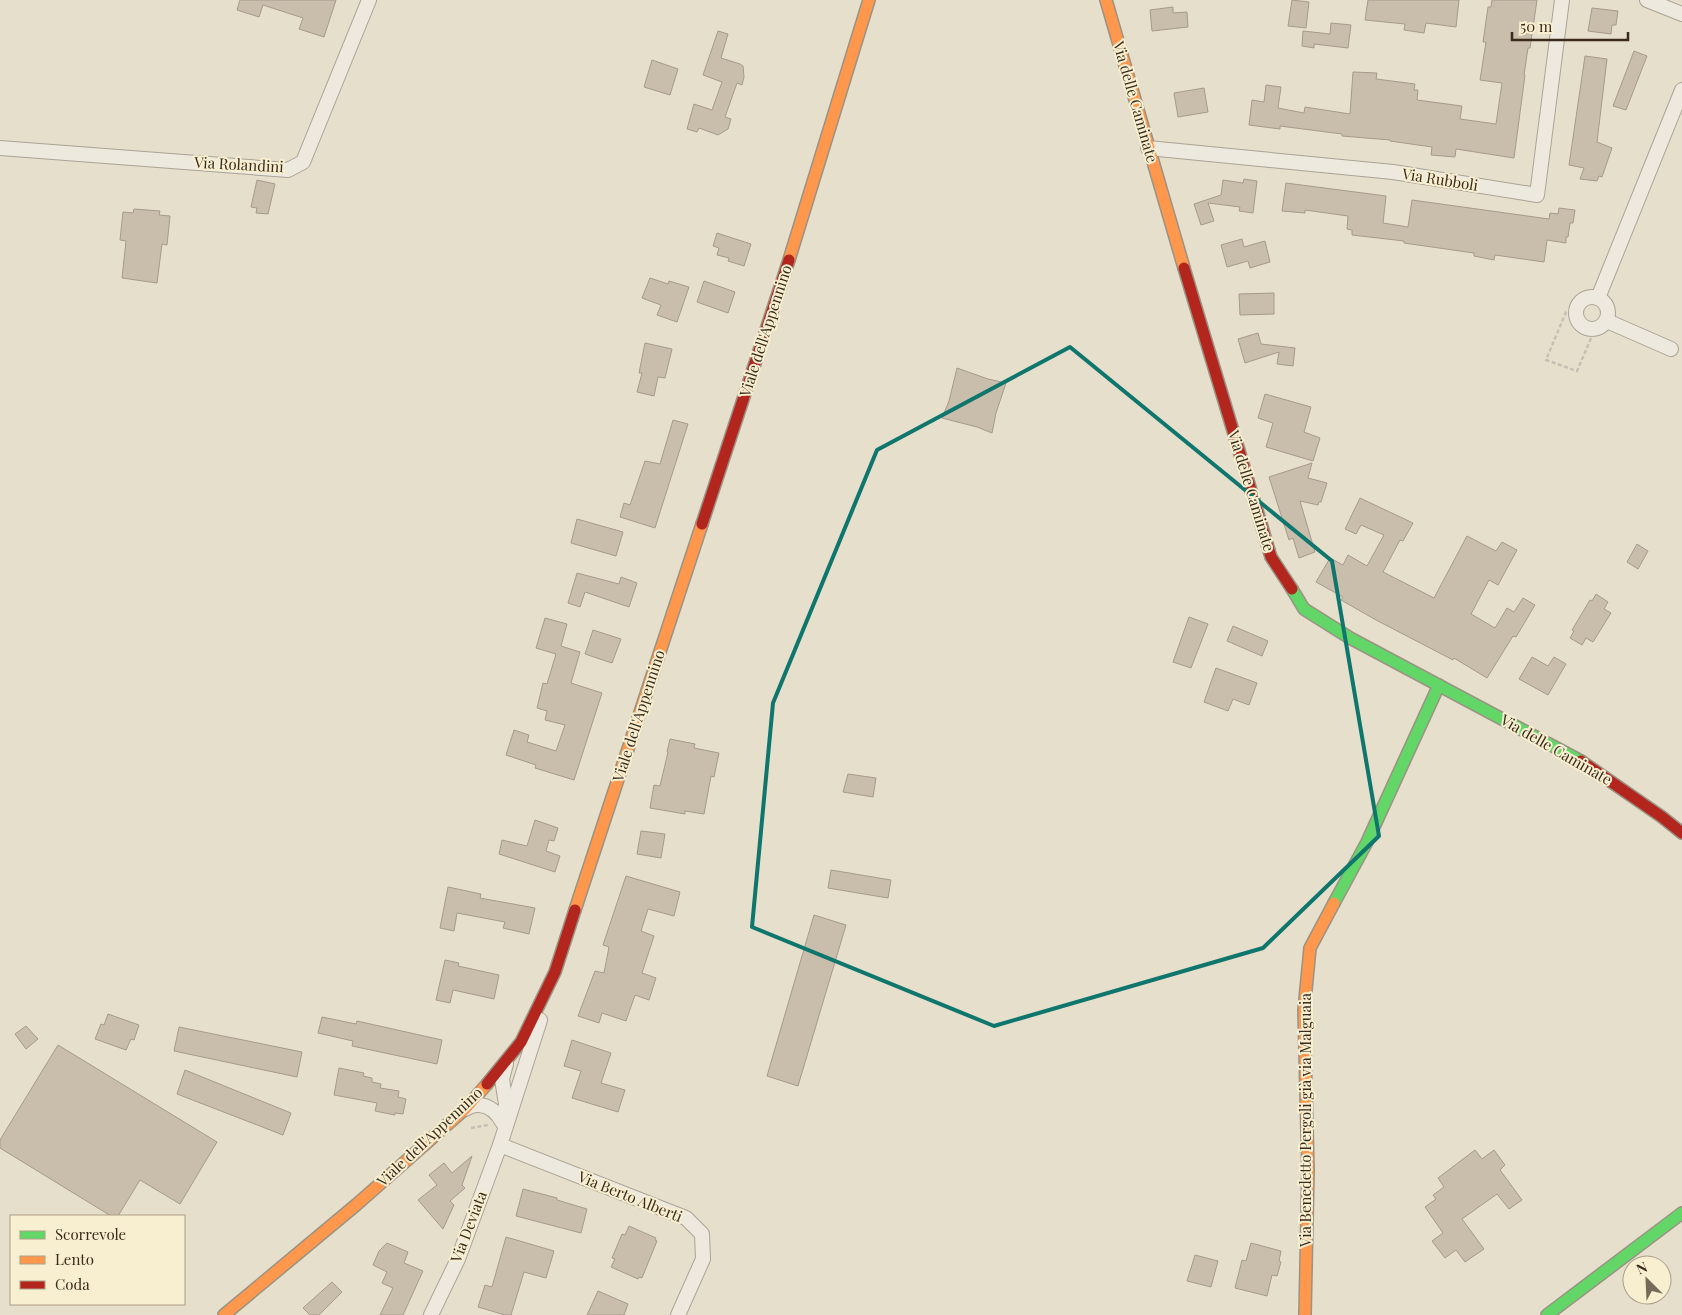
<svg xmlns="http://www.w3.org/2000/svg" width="1682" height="1315" viewBox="0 0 1682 1315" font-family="'Playfair Display',serif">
<rect width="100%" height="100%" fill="#e6dfcb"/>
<g fill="#c9bdac" stroke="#a69a8a">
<polygon points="240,0 336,0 324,37 299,29 303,18 263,5 259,17 237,10"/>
<polygon points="1292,0 1309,2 1306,28 1288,26"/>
<polygon points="1368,0 1459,0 1456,27 1426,23 1424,33 1404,30 1405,24 1365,20"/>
<polygon points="1492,0 1537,0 1530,48 1528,48 1524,75 1525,75 1514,158 1456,149 1455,157 1431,155 1432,147 1390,141 1390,140 1342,136 1342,134 1280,126 1280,129 1249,125 1252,100 1264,102 1266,85 1281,87 1278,108 1304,113 1305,107 1350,114 1353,72 1377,73 1376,79 1415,84 1414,90 1418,90 1417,100 1462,106 1460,119 1496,124 1502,83 1480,80 1486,42 1483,42 1488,7 1491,7"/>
<polygon points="1173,7 1173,13 1187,12 1188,27 1152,31 1150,10"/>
<polygon points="1592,8 1618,11 1616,25 1612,25 1611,34 1588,31"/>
<polygon points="1331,23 1351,25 1348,48 1314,44 1314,48 1302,46 1303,31 1330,34"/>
<polygon points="718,31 728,34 721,58 740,64 743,66 744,77 742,85 737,83 725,117 731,119 728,129 718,135 699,128 697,132 687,129 694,104 712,110 722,82 703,75"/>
<polygon points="1634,51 1647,56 1626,110 1613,106"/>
<polygon points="1585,56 1607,59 1597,142 1612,148 1602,177 1599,176 1597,181 1580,179 1584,168 1569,165"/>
<polygon points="652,60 678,69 670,95 644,87"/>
<polygon points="1204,88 1208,112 1178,117 1174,93"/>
<polygon points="1244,179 1257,181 1253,213 1239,211 1240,207 1208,203 1214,221 1201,225 1194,204 1221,195 1223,180 1243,183"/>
<polygon points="257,180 275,184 268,214 256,213 257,208 251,207"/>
<polygon points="1286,183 1386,196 1383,223 1408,227 1412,200 1549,219 1550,213 1558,214 1559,208 1575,210 1573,223 1570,223 1568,237 1566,237 1566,243 1547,240 1544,262 1495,255 1494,260 1474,256 1474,253 1404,243 1404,241 1352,235 1352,230 1347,229 1348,216 1305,210 1305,213 1282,211"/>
<polygon points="134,209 160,211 159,215 170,216 167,245 162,244 157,283 122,278 126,241 120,240 123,212 133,213"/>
<polygon points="717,233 751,244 744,266 728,261 729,258 717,255 719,248 713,246"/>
<polygon points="1242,239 1244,247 1265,241 1270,262 1250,268 1248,261 1227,267 1221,245"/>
<polygon points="650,278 668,284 669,281 689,287 677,322 657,315 661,305 642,298"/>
<polygon points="704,281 735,292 728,313 697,302"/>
<polygon points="1274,293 1274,314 1240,315 1239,294"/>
<polygon points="1258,333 1261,344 1295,348 1293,366 1277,364 1279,352 1245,363 1238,339"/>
<polygon points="645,343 672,349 665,378 658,377 654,396 637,392 642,373 639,373"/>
<polygon points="957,368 988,379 1006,383 996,413 992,433 977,427 942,418 949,401"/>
<polygon points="1265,394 1311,407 1304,432 1320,438 1313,461 1266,447 1273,423 1258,418"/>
<polygon points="673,420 688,424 655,528 620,517 624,503 630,505 645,461 660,464"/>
<polygon points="1312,463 1308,478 1327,483 1321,502 1319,502 1318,505 1300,501 1315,552 1299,558 1293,538 1289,540 1269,477"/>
<polygon points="1360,498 1413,523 1403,541 1400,540 1383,572 1434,598 1467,536 1496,551 1502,542 1517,550 1498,585 1489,580 1471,614 1495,628 1507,608 1514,612 1523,598 1535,605 1516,637 1513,636 1487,678 1454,658 1453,660 1376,620 1341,600 1343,597 1316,582 1330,558 1343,565 1348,555 1367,566 1384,535 1361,525 1356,534 1345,529"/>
<polygon points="577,519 623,532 616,556 571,543"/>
<polygon points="1637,544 1648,551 1638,569 1627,562"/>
<polygon points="577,573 619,584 621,577 637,583 629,607 585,592 580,607 568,603"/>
<polygon points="1596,594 1608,602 1604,609 1611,613 1593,642 1586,638 1582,645 1570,638 1574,631 1572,630 1590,600 1592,601"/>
<polygon points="1189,617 1208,624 1191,668 1173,662"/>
<polygon points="545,618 567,624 561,646 580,652 571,683 602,693 574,780 535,768 536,765 506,755 514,730 529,735 527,742 556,751 565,725 545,720 547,711 537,708 543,683 547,684 556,654 536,648"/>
<polygon points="1233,626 1268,641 1262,656 1227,641"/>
<polygon points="593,630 621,639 612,663 585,654"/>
<polygon points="1532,657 1548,666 1554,657 1566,664 1548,695 1519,679"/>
<polygon points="1216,668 1257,683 1249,705 1233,699 1228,711 1204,702"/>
<polygon points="670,739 695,744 694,748 719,753 714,777 711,776 704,814 685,811 685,814 650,808 654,785 660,786 668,752 667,752"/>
<polygon points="848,774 876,778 873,797 843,792"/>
<polygon points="535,820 558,828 554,841 549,840 546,851 560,856 555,872 499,854 502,840 527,846"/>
<polygon points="641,831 665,834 661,858 637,854"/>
<polygon points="831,870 891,880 888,898 828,888"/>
<polygon points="626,876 680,892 674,916 648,909 641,931 654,936 642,973 656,978 649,1000 635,995 626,1021 602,1013 599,1023 578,1016 595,971 604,973 609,947 603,945"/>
<polygon points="448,887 481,894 480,898 535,908 529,934 503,928 505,922 457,913 454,931 440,928"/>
<polygon points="814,915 846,925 798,1086 767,1076"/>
<polygon points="445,960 459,963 458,966 499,975 494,999 453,990 450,1003 436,1000"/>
<polygon points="108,1014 139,1025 134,1040 131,1039 126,1050 95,1039 101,1024 104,1025"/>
<polygon points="322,1017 356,1024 357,1021 442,1040 437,1064 352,1046 353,1041 318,1033"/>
<polygon points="26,1026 38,1039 26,1049 15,1034"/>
<polygon points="179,1027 302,1052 297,1077 174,1051"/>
<polygon points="572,1040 611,1053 601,1083 625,1090 618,1112 572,1098 581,1071 564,1066"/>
<polygon points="58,1045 217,1142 180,1204 140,1180 118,1216 111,1216 0,1148 0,1140"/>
<polygon points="339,1068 364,1073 363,1076 372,1078 372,1082 381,1084 380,1088 399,1091 398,1097 406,1099 403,1114 395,1113 395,1115 375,1111 377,1103 334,1095"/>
<polygon points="185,1070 291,1113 283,1135 177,1094"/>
<polygon points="1475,1150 1482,1159 1494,1150 1505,1165 1500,1170 1522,1200 1509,1209 1497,1194 1462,1219 1484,1249 1465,1262 1456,1250 1445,1258 1432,1241 1443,1233 1425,1207 1436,1199 1433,1195 1444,1187 1438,1178"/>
<polygon points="472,1156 462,1185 465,1188 450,1201 454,1205 443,1229 418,1200 437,1185 429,1175 444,1163 452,1173"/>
<polygon points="523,1189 557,1198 557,1200 587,1209 581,1233 516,1216"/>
<polygon points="629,1226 656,1238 655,1240 657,1241 642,1278 639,1277 638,1279 611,1267 615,1259 612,1258 622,1234 625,1235"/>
<polygon points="506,1237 554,1251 546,1278 524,1272 511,1315 505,1315 478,1307 485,1285 492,1287"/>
<polygon points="387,1243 408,1252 404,1263 423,1271 403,1315 380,1315 393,1288 382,1283 387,1272 373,1265 379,1251"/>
<polygon points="1251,1243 1281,1251 1279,1261 1281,1262 1277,1276 1272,1275 1267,1296 1235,1288 1242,1260 1246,1261"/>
<polygon points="1195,1255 1218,1261 1211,1287 1187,1281"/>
<polygon points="332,1282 342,1292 319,1315 310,1315 303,1308"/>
<polygon points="598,1291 628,1304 624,1315 587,1315"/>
</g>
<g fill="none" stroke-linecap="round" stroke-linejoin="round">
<defs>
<g id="street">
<polyline points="1647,0 1682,14"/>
<polyline points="0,148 288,170 303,162 369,0"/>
<polyline points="1148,148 1393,172 1537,195 1562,0"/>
<circle cx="1592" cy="313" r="16"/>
<polyline points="1598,298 1682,90"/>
<polyline points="1607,321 1671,349"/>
<path d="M465,1109C469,1107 473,1105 477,1105C489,1104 498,1114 503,1123"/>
<polyline points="504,1116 506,1104 502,1079 506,1064"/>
<polyline points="500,1145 686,1218 702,1234 703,1259 678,1315"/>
<polyline points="431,1315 458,1259 500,1145 540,1020"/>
</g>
<g id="fast">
<polyline points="1292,589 1304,609 1350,638 1581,761"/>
<polyline points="1334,903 1367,842 1439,685"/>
<polyline points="1547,1315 1682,1213"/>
</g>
<g id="slow">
<polyline points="1106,0 1184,268"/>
<polyline points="789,260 869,0"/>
<polyline points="575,910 702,524"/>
<polyline points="224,1315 356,1205 465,1109 487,1084"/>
<polyline points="1305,1315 1308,1170 1304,1010 1310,948 1334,903"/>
</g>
<g id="jam">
<polyline points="1184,268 1271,557 1292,589"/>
<polyline points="702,524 789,260"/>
<polyline points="1581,761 1662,817 1682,833"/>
<polyline points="487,1084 521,1042 555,972 575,910"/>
</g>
</defs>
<use href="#street" stroke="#aba395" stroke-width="16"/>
<use href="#fast" stroke="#9a9385" stroke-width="14"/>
<use href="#slow" stroke="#9a9385" stroke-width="14"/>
<use href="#jam" stroke="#9a9385" stroke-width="14"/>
<g stroke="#c6c0b4" stroke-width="2.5" stroke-dasharray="4 2.5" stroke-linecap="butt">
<polyline points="1578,306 1566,312 1546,360 1577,371 1595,329"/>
<polyline points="471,1128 488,1125"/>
</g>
<use href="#street" stroke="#ede9de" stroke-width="14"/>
<use href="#fast" stroke="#63d668" stroke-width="11"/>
<use href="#slow" stroke="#ff974d" stroke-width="11"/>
<use href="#jam" stroke="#b3261e" stroke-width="11"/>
</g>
<path fill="none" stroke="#0f766e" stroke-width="4" stroke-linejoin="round" d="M1070,347L1332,561L1379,836L1263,948L994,1026L752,927L773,703L877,450Z"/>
<g text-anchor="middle" stroke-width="4" stroke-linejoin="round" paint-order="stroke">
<g font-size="15" fill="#3a2b1c" stroke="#f8eed0">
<text transform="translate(1135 102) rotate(74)" y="5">Via delle Caminate</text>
<text transform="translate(239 165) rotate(3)" y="5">Via Rolandini</text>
<text transform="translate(1440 180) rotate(9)" y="5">Via Rubboli</text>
<text transform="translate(766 331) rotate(-72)" y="5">Viale dell'Appennino</text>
<text transform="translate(1251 491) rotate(73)" y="5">Via delle Caminate</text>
<text transform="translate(639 716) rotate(-72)" y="5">Viale dell'Appennino</text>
<text transform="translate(1556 750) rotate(30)" y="5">Via delle Caminate</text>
<text transform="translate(1306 1120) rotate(-90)" y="5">Via Benedetto Pergoli già via Malguaia</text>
<text transform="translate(430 1137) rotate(-43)" y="5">Viale dell'Appennino</text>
<text transform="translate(630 1197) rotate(22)" y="5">Via Berto Alberti</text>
<text transform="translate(469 1227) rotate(-69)" y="5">Via Deviata</text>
</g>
</g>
<rect x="10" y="1215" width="175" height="90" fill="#f8eed0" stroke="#aca088"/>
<rect x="20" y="1231" width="25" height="8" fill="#63d668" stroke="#aca088"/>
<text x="55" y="1240" font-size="15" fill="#3a2b1c">Scorrevole</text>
<rect x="20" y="1256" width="25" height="8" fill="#ff974d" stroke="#aca088"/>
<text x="55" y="1265" font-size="15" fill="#3a2b1c">Lento</text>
<rect x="20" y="1281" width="25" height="8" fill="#b3261e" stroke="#aca088"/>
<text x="55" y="1290" font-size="15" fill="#3a2b1c">Coda</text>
<g transform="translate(1647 1280) rotate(336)"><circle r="24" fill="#f8eed0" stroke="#aca088"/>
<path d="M0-4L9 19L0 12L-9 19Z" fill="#766a59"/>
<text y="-8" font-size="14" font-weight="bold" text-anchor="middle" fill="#3a2b1c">N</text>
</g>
<path d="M1512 32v8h116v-8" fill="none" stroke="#3a2b1c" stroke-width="2.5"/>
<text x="1520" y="32" font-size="15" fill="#3a2b1c" stroke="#f8eed0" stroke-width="4" paint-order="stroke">50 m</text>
</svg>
